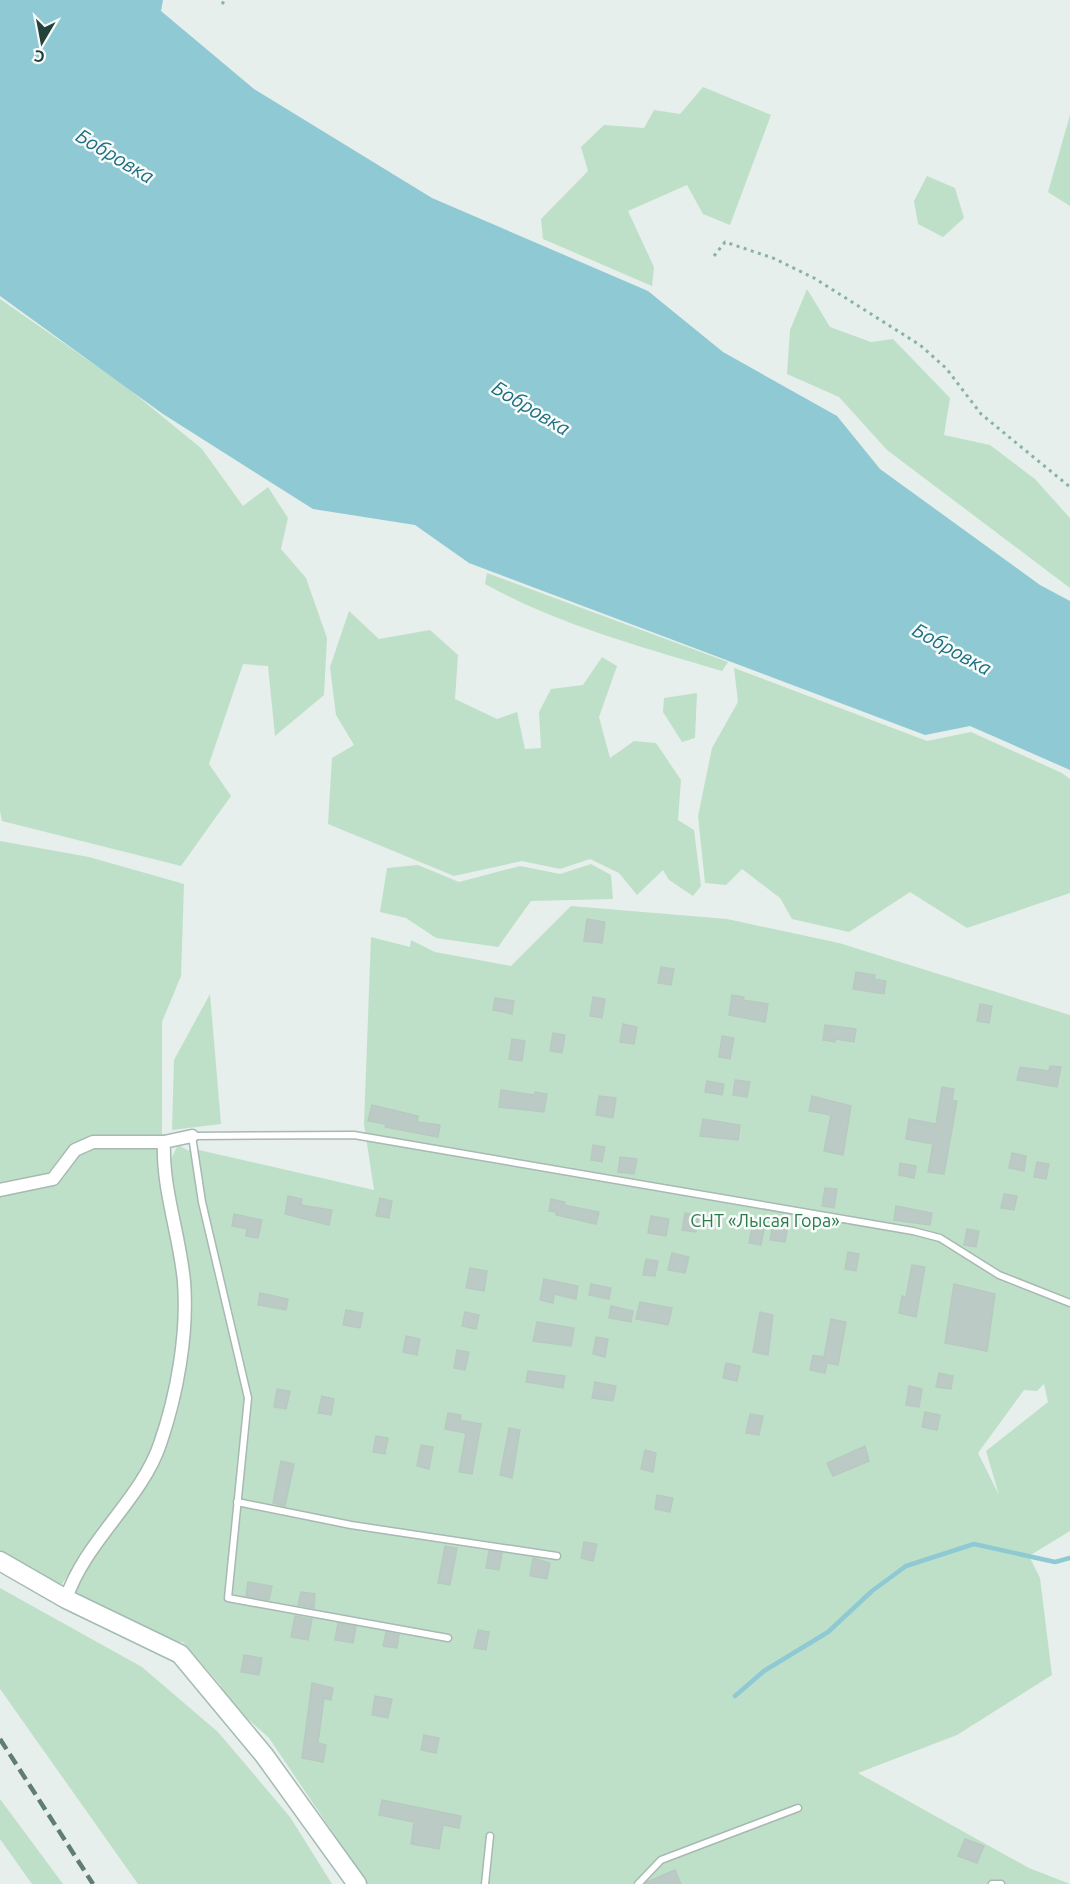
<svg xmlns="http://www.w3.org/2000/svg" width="1070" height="1884" viewBox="0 0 1070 1884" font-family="Ubuntu,sans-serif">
<rect width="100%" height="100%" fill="#e6efeb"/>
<g fill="#bfe0c8" fill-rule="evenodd">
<polygon points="703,87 771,115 730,225 703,214 687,185 628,211 654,267 652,286 543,239 541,219 588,171 581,147 604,125 644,128 654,110 680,114"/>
<polygon points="1070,115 1070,206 1048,192"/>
<polygon points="927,176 955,188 964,218 943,237 918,224 914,201"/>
<polygon points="807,289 830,327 871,342 893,339 950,398 944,435 990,445 1035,479 1070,518 1070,588 887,450 839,397 787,374 790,330"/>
<polygon points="0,299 124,385 202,449 243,506 268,487 288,518 281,549 306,578 327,638 324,695 275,736 268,666 243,664 209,764 231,796 181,866 2,821 0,811"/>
<path d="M487,573L728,662L722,671C642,647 559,625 485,584Z"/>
<polygon points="349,611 379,639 430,630 458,655 455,699 497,719 517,712 525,749 541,748 539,712 551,689 583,685 602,657 617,666 599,717 610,758 634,741 656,743 681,780 678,820 694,830 701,886 693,896 669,880 663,870 637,895 619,873 590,859 560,869 522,861 454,876 328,824 332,758 354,745 336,715 330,667"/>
<polygon points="734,668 927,741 971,732 1062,773 1070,779 1070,893 967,928 910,892 849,932 792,919 780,898 742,869 726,885 705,883 698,816 712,748 738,702"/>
<polygon points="697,693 695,738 682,742 663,712 664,698"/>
<polygon points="0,841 89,857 184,884 181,976 162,1022 162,1175 182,1289 176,1372 154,1453 59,1588 0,1555"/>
<polygon points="591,864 611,875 613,899 531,901 498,947 436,938 406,918 380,912 387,868 418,865 459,882 520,866 560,874"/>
<path d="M571,906L727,919L839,943L1070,1015V1531L1029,1556L1040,1578L1052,1675L957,1735L858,1773L1029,1868L1070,1884H365L346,1852L269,1738L249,1720L242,1722L218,1694L221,1686L183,1642H147L71,1597L80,1574L138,1497L171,1431L186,1351L167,1167L178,1145L189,1151L190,1148L374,1190L364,1124L371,937L410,947L411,940L435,952L511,966ZM1044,1384L1048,1402L986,1451L999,1495L978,1453L1024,1390L1037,1391Z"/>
<polygon points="210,994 221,1124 172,1130 174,1060"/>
<polygon points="0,1588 142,1667 218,1732 290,1817 332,1884 138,1884 0,1689"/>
<polygon points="0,1799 63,1884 32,1884 0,1839"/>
</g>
<polygon fill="#8ec9d4" points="0,0 163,0 161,11 254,89 432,198 648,291 723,352 837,416 880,469 1040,585 1070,601 1070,770 970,726 925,735 469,563 415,525 313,509 163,414 0,296"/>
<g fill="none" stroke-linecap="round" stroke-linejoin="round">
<polyline stroke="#8ec9d4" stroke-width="4.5" points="735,1696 764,1671 828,1632 872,1591 906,1566 974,1544 1055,1562 1070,1558"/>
</g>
<g fill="#bbcac4" stroke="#b8c9c2" stroke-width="1.5">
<polygon points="587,919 605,922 602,943 584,941"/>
<polygon points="661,967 674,969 671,985 658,983"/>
<polygon points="856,972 875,975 874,979 886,981 884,994 853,989"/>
<polygon points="732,995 744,997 743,1000 768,1004 765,1022 729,1015"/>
<polygon points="593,997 605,999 602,1018 590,1016"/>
<polygon points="495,998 514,1001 512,1014 493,1010"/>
<polygon points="980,1004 992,1006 989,1023 977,1021"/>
<polygon points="623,1024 637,1027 634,1044 620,1042"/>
<polygon points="825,1025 856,1029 854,1042 835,1039 835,1042 823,1040"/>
<polygon points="553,1033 565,1035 562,1053 550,1051"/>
<polygon points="722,1036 734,1038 730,1059 719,1057"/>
<polygon points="512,1039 525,1041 522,1061 509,1059"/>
<polygon points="1050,1066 1061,1067 1057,1087 1017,1080 1020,1067 1049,1071"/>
<polygon points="735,1080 750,1082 747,1097 733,1095"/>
<polygon points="707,1081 724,1084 722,1095 705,1092"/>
<polygon points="942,1087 954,1089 952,1100 957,1101 944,1174 928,1172 933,1144 906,1139 909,1119 936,1124"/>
<polygon points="501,1090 534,1095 535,1092 547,1094 544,1112 499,1107"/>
<polygon points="599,1096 616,1098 613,1118 596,1115"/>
<polygon points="812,1096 851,1106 843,1155 824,1151 831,1115 809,1111"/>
<polygon points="372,1105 418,1116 417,1122 440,1125 438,1137 385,1127 386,1124 368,1121"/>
<polygon points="703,1119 740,1125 738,1140 700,1136"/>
<polygon points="593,1145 605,1147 602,1162 591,1160"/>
<polygon points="1012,1153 1026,1156 1024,1171 1009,1168"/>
<polygon points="620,1157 637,1159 634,1174 618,1172"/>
<polygon points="1037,1162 1049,1164 1046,1179 1034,1177"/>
<polygon points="900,1163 916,1166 914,1178 899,1175"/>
<polygon points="825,1188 837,1189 834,1208 822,1206"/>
<polygon points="1004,1194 1017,1196 1014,1210 1001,1208"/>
<polygon points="288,1196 302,1199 301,1205 332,1210 329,1225 285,1214"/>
<polygon points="380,1198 392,1201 389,1218 376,1216"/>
<polygon points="551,1199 565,1202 564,1205 599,1212 596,1224 556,1215 556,1212 549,1211"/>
<polygon points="896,1206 932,1213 930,1225 894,1220"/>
<polygon points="685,1213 699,1216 696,1232 682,1230"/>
<polygon points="234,1214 262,1220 258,1238 246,1236 247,1229 232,1226"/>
<polygon points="651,1216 669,1219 666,1236 648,1233"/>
<polygon points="773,1224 788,1226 785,1242 770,1240"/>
<polygon points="752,1227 764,1229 761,1245 749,1243"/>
<polygon points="967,1229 979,1231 976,1247 964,1245"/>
<polygon points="848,1252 859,1254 856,1271 845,1269"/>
<polygon points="672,1253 689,1257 685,1273 668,1270"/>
<polygon points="646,1259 658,1261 655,1276 643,1275"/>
<polygon points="912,1265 925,1267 916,1317 899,1313 902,1296 906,1297"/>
<polygon points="470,1268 487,1271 484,1291 466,1288"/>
<polygon points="544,1279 578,1286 576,1299 554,1294 553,1303 540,1300"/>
<polygon points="591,1284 611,1288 609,1299 589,1295"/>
<polygon points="954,1284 995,1294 987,1351 945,1343"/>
<polygon points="260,1293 288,1299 286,1310 258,1305"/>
<polygon points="640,1302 672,1308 668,1325 636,1319"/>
<polygon points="611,1306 633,1311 631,1322 609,1318"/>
<polygon points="346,1310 363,1313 360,1328 343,1325"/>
<polygon points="465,1312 479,1315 476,1329 462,1326"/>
<polygon points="760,1312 773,1315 768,1355 753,1352"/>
<polygon points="831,1319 846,1322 838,1365 827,1363 825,1373 810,1370 813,1355 824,1357"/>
<polygon points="537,1322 574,1328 571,1346 533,1341"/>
<polygon points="406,1336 420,1339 417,1355 403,1352"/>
<polygon points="596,1337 608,1339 605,1357 593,1354"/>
<polygon points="457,1350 469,1352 465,1370 454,1368"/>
<polygon points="726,1363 740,1366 737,1381 723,1378"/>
<polygon points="528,1371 565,1376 563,1388 526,1382"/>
<polygon points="939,1373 953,1376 951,1389 936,1387"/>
<polygon points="595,1382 616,1386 613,1401 592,1398"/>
<polygon points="909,1386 922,1389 919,1407 906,1405"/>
<polygon points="277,1389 290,1391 286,1409 274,1407"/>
<polygon points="322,1396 334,1399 331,1415 318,1413"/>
<polygon points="925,1412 940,1415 937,1430 922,1427"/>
<polygon points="448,1413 461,1415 460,1420 481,1424 472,1474 459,1472 466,1433 445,1429"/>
<polygon points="750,1414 763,1416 759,1435 746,1433"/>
<polygon points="509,1428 520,1430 512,1478 500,1475"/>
<polygon points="376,1436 388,1438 385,1454 373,1452"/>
<polygon points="421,1445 433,1447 429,1469 417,1466"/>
<polygon points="865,1446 869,1461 833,1476 827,1463"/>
<polygon points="645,1450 656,1453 653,1472 641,1469"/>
<polygon points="281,1461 294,1464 285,1506 273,1503"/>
<polygon points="657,1495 673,1498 670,1512 655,1509"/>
<polygon points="584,1542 597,1544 593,1561 581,1558"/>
<polygon points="445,1546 457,1548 450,1585 438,1583"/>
<polygon points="489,1551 502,1553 499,1570 486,1568"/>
<polygon points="533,1558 550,1563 547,1579 530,1576"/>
<polygon points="248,1582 272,1586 269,1600 246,1596"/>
<polygon points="301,1592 315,1594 314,1608 298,1605"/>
<polygon points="295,1616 312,1619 308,1640 291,1637"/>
<polygon points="338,1623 356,1627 353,1643 335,1640"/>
<polygon points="478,1630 489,1632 486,1650 474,1648"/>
<polygon points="386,1632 399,1635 397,1648 383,1646"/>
<polygon points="244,1655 262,1658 259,1675 241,1672"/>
<polygon points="312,1683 333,1688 331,1700 324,1698 318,1743 326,1745 323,1762 302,1758"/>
<polygon points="375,1696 392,1699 388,1718 372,1715"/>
<polygon points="424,1735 439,1738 436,1753 421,1750"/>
<polygon points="382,1800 461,1816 459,1828 443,1825 439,1849 411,1844 414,1822 379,1815"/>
<polygon points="965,1839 984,1846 977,1863 958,1856"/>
<polygon points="675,1870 681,1884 645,1884 647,1882"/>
</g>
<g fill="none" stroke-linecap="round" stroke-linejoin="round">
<defs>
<g id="lane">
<polyline points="237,1502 351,1525 557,1556"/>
<polyline points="448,1638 228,1598 248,1398 202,1202 192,1136 354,1135 913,1231 940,1238 999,1275 1070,1303"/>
<polyline points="485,1884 490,1836"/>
<polyline points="638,1884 661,1860 798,1808"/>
<polyline points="992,1884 1001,1884"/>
</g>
<g id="street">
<polyline points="0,1190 53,1179 75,1150 93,1142 164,1142"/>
<path d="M66,1599C85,1541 141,1500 160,1444C177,1395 188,1334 184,1282C180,1235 162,1190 164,1142L192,1136"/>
</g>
<polyline id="secondary" points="0,1561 66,1599 180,1654 264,1755 357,1884"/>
</defs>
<use href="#lane" stroke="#a8b8b2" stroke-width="9"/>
<use href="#street" stroke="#a8b8b2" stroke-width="15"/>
<use href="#secondary" stroke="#a4bbb3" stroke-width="21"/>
<g stroke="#86b3a5" stroke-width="3" stroke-dasharray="3 4.5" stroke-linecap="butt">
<polyline points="222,4 225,0"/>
<polyline points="714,256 725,242 773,258 814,278 920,345 946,368 981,414 1070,487"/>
</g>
<use href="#lane" stroke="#fff" stroke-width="6"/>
<use href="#street" stroke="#fff" stroke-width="12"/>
<use href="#secondary" stroke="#fff" stroke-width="18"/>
<polyline stroke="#5f7d75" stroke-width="4.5" stroke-dasharray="12 6" stroke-linecap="butt" points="0,1739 93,1884"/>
</g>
<g text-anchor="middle" stroke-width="5" stroke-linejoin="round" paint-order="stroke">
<g font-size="18" fill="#2d7a4b" stroke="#f7fbf9">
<text x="765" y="1227">СНТ «Лысая Гора»</text>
</g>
<g font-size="20" font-style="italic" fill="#1c6f80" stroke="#f7fbf9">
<text transform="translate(115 156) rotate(31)" y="7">Бобровка</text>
<text transform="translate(531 408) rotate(31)" y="7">Бобровка</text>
<text transform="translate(952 649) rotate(29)" y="7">Бобровка</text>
</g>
</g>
<g transform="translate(42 42) rotate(190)" stroke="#f7fbf9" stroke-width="4.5" paint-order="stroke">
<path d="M0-4.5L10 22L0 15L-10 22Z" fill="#24423a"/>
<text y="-9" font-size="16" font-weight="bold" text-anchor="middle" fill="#24423a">С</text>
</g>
</svg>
